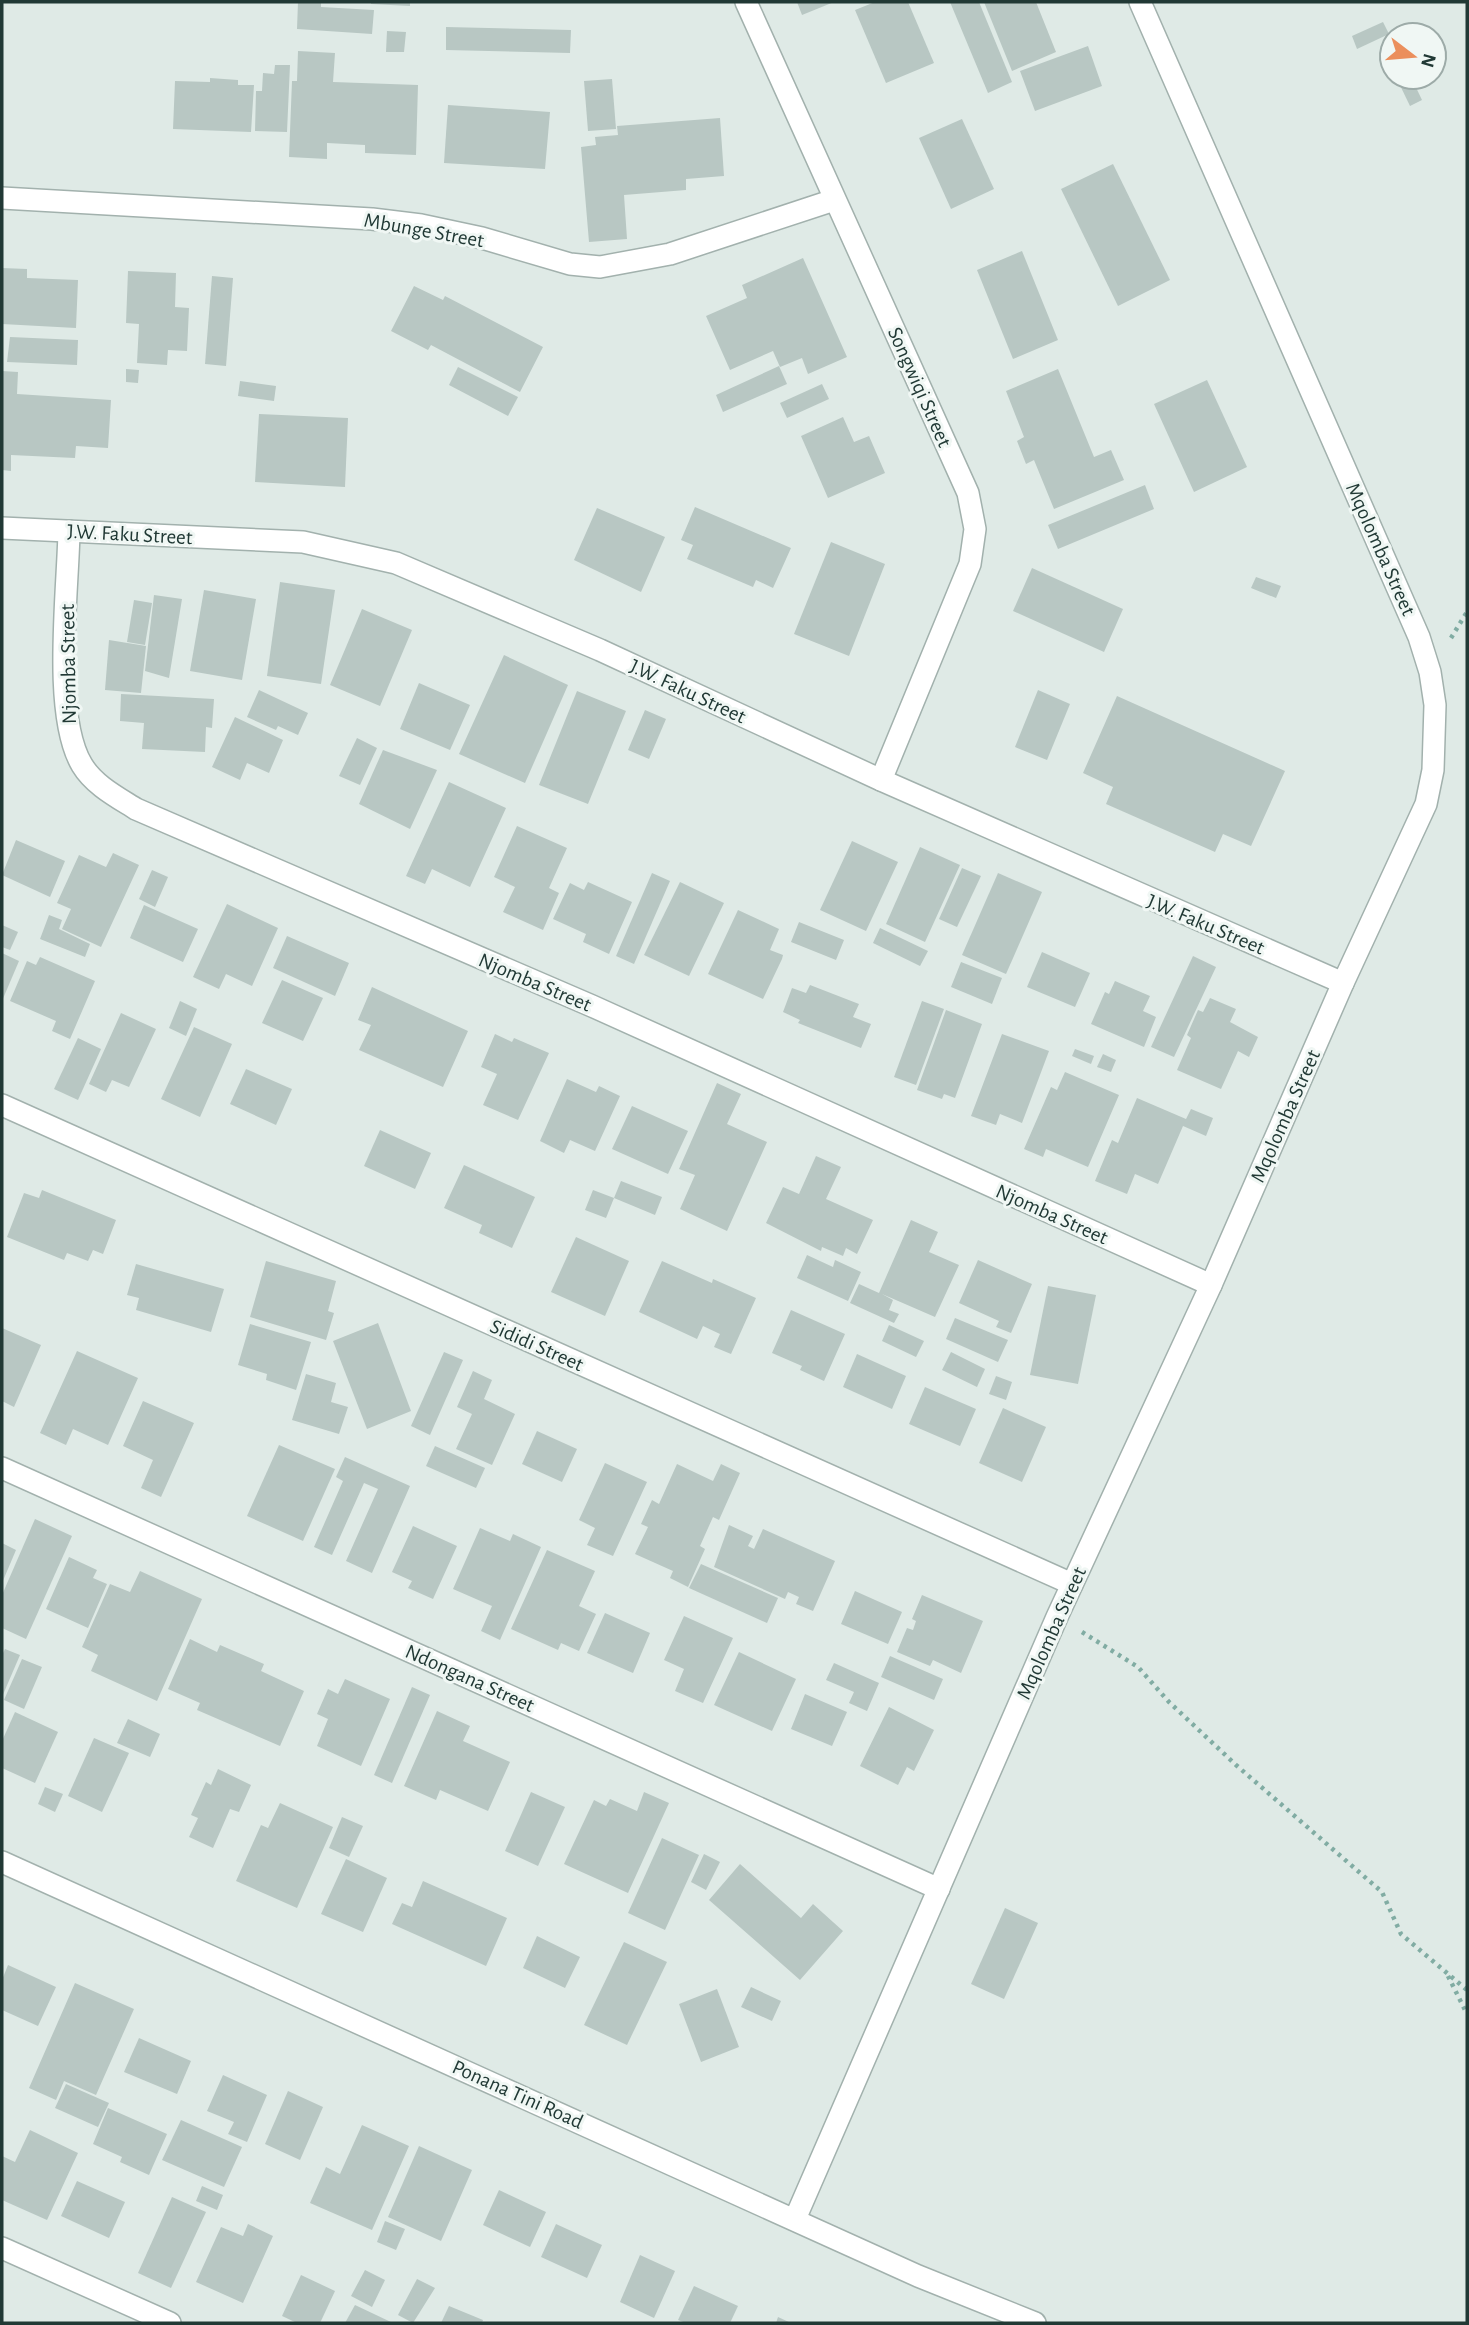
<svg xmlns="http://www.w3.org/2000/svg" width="1469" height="2325" viewBox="0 0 1469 2325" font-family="'Alegreya Sans',sans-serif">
<rect width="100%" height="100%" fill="#dfeae6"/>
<g fill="#b8c7c3">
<polygon points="298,2 321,2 321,7 374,10 372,34 297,29"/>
<polygon points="371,2 410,2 410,6 371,4"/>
<polygon points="797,2 834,2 802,15"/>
<polygon points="875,2 908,2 934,63 886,83 855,10"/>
<polygon points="950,2 979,2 1012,82 988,93"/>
<polygon points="984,2 1036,2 1056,52 1012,71"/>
<polygon points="1383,22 1389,34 1357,49 1352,36"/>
<polygon points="446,27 571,30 570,53 446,50"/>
<polygon points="387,31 406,32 404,52 386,52"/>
<polygon points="1088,46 1102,86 1035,111 1020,71"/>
<polygon points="298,51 335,53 333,82 418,85 416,155 365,153 365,145 327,143 327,159 289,157 292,81 297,81"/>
<polygon points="275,65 290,65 287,132 255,131 256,91 262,91 263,73 274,74"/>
<polygon points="1396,77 1411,77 1422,100 1410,106"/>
<polygon points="210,78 238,80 238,85 254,85 251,132 173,129 175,81 210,82"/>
<polygon points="612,79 616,129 588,131 584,81"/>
<polygon points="448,105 550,112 545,169 444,163"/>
<polygon points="720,118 724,176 686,179 686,190 624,195 627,239 589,242 581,147 596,145 595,137 618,135 617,126"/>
<polygon points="962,119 994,189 951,209 919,138"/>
<polygon points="1113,164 1170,280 1118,306 1061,189"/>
<polygon points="1022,251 1058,340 1013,359 977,270"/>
<polygon points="803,258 847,357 808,374 802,358 780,367 773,351 730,370 706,316 747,298 742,285"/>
<polygon points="2,268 27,269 27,278 78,280 76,328 2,324"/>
<polygon points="128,271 176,273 175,307 189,308 187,351 168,350 167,365 137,363 139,324 126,323"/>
<polygon points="212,276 233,278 226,366 205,364"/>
<polygon points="414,286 443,300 445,296 543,347 520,392 431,345 428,350 391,331"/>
<polygon points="10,337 78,340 77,365 7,362"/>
<polygon points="779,366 787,384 723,412 716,395"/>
<polygon points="458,367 518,397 508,416 449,385"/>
<polygon points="126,369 139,370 138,383 126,382"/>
<polygon points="1058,369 1094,457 1111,450 1124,480 1054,509 1034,460 1026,464 1017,441 1024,437 1006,391"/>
<polygon points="2,371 18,372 17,394 111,400 108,448 76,446 75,458 11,455 11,471 2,470"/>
<polygon points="1207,380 1247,467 1194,492 1154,404"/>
<polygon points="240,381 276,386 274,401 238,396"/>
<polygon points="822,384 829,399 787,418 780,403"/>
<polygon points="259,414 348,418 345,487 255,482"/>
<polygon points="843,417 854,442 869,436 885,473 828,498 801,436"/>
<polygon points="1145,485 1154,509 1058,549 1048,525"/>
<polygon points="695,507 791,548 773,588 756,580 753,587 687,559 693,545 681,540"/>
<polygon points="597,508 665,537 641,592 574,560"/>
<polygon points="831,542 885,564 849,656 794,634"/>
<polygon points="1032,568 1123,609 1104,652 1013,611"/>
<polygon points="1256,577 1281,586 1276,598 1251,588"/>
<polygon points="280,582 335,590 321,684 267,676"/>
<polygon points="204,590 256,599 242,680 190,671"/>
<polygon points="154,595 182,599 169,678 145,671"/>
<polygon points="134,600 152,603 145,645 127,642"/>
<polygon points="362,609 412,630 380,706 330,685"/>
<polygon points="109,640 146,646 141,693 105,690"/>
<polygon points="504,655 568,685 525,783 459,754"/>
<polygon points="419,683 470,705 450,750 400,729"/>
<polygon points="259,690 308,713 298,735 278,726 276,730 247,717"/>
<polygon points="1038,690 1070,704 1047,760 1015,747"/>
<polygon points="577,691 626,711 588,804 539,785"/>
<polygon points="121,694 214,699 212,728 206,727 205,752 142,749 144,723 120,721"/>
<polygon points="1117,696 1285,771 1251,846 1223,834 1215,852 1106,804 1113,787 1083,773"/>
<polygon points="645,710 666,719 649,759 628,750"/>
<polygon points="235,717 283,740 269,773 247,763 240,780 212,767"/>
<polygon points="357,738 377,748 360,785 339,776"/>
<polygon points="383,750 437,770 410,829 359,804"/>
<polygon points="449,782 506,808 470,887 432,869 425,884 406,876"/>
<polygon points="517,826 567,848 549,888 559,893 543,930 503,912 515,887 494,877"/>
<polygon points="16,840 65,861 50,897 2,875"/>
<polygon points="852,841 898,862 866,931 820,910"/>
<polygon points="920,847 960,865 925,942 886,924"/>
<polygon points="113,853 139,865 101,947 62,929 71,909 57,903 79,855 106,867"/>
<polygon points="962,868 981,876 957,927 939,919"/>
<polygon points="152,870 168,877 155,907 139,899"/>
<polygon points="652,873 670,881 634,964 616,956"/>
<polygon points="998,873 1042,892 1006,974 962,955"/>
<polygon points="588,882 632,902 609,954 583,942 586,934 553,919 570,883 584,890"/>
<polygon points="680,882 724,903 689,976 644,955"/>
<polygon points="227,904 278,928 252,986 226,974 219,989 193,977"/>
<polygon points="144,905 198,929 183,962 130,938"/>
<polygon points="738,910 779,929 770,950 783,955 782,959 763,999 708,974"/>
<polygon points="49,915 62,920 59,929 90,944 85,957 40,939"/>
<polygon points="799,922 844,940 836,960 791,942"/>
<polygon points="2,925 18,932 10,950 2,947"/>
<polygon points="880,928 928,951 920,966 873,943"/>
<polygon points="287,936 349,963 335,996 273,968"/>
<polygon points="1042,952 1090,973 1075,1007 1027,987"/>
<polygon points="2,953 19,961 2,1001"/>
<polygon points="1193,956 1216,967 1174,1057 1151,1047"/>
<polygon points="40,957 95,981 70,1039 52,1031 56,1021 10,1001 27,961 36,965"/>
<polygon points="961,962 1002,978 992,1004 951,987"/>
<polygon points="282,980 323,998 303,1041 262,1023"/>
<polygon points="1115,981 1150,996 1143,1011 1156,1017 1144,1047 1091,1024 1105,992 1109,994"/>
<polygon points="810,985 859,1004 853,1017 871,1024 861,1048 798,1023 800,1020 783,1012 792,988 806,993"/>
<polygon points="372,987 468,1031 443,1087 359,1050 371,1025 358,1020"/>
<polygon points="1210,998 1236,1009 1230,1022 1258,1037 1249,1057 1238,1051 1221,1089 1177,1070 1191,1038 1187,1035 1198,1010 1203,1012"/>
<polygon points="180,1001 197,1009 186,1036 169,1028"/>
<polygon points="922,1001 944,1009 916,1085 894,1077"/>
<polygon points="946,1010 982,1024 955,1098 944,1094 942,1099 917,1090"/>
<polygon points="121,1013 156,1029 129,1087 112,1080 106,1092 89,1084"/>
<polygon points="194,1027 232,1044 200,1117 161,1099"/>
<polygon points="495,1034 512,1042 514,1038 549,1053 518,1120 483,1105 497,1074 481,1067"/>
<polygon points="1002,1034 1049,1051 1022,1123 1000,1114 996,1125 971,1116"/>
<polygon points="78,1038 101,1049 78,1100 54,1089"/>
<polygon points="1075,1049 1094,1056 1091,1064 1072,1056"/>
<polygon points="1103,1054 1116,1060 1111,1072 1097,1067"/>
<polygon points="246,1069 292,1089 276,1125 230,1104"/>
<polygon points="1065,1072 1119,1095 1088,1167 1046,1149 1043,1157 1024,1149 1051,1087 1057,1090"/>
<polygon points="567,1079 596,1092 599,1086 620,1096 595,1151 570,1140 564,1153 540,1141"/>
<polygon points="717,1083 741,1094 727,1124 767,1142 727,1231 680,1209 695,1175 679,1169"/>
<polygon points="1137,1098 1186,1119 1191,1109 1213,1118 1206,1136 1183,1126 1158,1184 1135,1174 1127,1194 1095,1181 1112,1140 1118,1143"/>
<polygon points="632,1106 688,1131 668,1174 612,1149"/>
<polygon points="380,1130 431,1153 415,1189 364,1166"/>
<polygon points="816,1156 841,1167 826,1199 873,1220 857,1254 846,1248 843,1256 822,1247 821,1251 766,1223 783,1187 799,1194"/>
<polygon points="464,1165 535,1197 512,1248 479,1233 482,1225 444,1208"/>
<polygon points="621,1181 662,1197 655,1215 614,1198"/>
<polygon points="42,1190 116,1220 103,1254 93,1250 88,1261 67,1253 64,1260 7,1237 24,1193 39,1198"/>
<polygon points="593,1190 614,1198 606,1218 585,1210"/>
<polygon points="911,1220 938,1232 929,1252 959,1265 935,1317 882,1294 893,1300 889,1310 899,1314 894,1323 850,1303 859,1284 879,1293"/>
<polygon points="576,1237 629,1261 605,1316 551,1292"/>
<polygon points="807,1255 833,1267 835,1260 861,1272 848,1301 797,1278"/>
<polygon points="978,1260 1032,1284 1011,1333 996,1327 999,1321 959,1303"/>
<polygon points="266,1261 336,1281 328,1311 334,1313 326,1340 250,1317"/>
<polygon points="662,1261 712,1283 713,1279 756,1298 731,1354 714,1347 720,1334 703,1326 697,1339 639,1312"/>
<polygon points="136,1264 224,1289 211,1332 136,1310 139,1298 127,1295"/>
<polygon points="1048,1286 1096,1295 1078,1384 1030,1375"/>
<polygon points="791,1310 845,1334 824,1381 800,1370 802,1366 772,1353"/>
<polygon points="955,1318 1008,1340 998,1362 946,1339"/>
<polygon points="378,1323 411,1411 367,1429 333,1341"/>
<polygon points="250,1324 311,1342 296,1390 266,1380 267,1374 238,1365"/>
<polygon points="889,1325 924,1341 916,1357 882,1341"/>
<polygon points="2,1328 41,1345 14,1407 2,1401"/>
<polygon points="77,1351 138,1378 108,1445 73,1429 66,1445 40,1433"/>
<polygon points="444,1352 463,1360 430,1435 411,1426"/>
<polygon points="951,1352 985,1369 977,1387 942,1370"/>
<polygon points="857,1354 906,1376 892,1409 843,1387"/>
<polygon points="473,1371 492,1380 484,1399 515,1414 492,1465 456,1449 472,1414 457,1407"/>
<polygon points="306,1374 336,1383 331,1402 348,1407 339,1434 292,1420"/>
<polygon points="996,1376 1012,1382 1006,1400 989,1394"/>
<polygon points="925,1387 976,1409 960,1446 909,1424"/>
<polygon points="143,1401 194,1423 161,1497 141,1488 153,1460 123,1446"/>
<polygon points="1003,1408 1046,1427 1022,1482 979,1463"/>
<polygon points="537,1431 577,1449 562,1482 522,1464"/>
<polygon points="279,1445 335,1469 303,1541 247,1516"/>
<polygon points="435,1446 485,1468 476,1488 426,1466"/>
<polygon points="345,1457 410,1486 372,1573 346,1561 378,1489 364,1483 332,1555 314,1547 343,1481 336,1477"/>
<polygon points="605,1463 647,1482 613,1556 587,1545 595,1528 579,1520"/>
<polygon points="677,1464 713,1481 721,1464 740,1473 719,1520 713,1517 700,1546 705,1549 688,1587 670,1578 673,1571 635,1554 648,1527 641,1524 652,1500 659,1504"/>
<polygon points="35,1519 72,1536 26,1639 2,1628 2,1595"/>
<polygon points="729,1525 753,1536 748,1546 754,1549 763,1529 835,1561 813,1611 796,1604 799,1597 788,1592 785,1599 714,1567"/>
<polygon points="413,1526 457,1546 433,1599 408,1588 412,1581 392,1572"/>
<polygon points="480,1528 510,1541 513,1534 541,1547 500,1640 481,1631 492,1606 453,1589"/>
<polygon points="2,1543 16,1550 2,1583"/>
<polygon points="547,1550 595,1571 579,1606 596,1614 579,1651 561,1643 558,1650 511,1629"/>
<polygon points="69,1557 97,1570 93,1578 107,1584 88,1628 46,1609"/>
<polygon points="701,1564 778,1598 767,1623 689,1588"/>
<polygon points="140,1571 202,1599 157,1701 91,1671 98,1655 82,1647 110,1584 130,1592"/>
<polygon points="855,1591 902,1612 888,1644 841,1624"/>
<polygon points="922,1595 983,1621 961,1673 933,1660 930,1666 897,1652 907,1628 913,1630 916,1621 912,1619"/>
<polygon points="605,1613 650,1633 633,1673 587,1653"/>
<polygon points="684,1616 733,1638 703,1703 675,1691 684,1669 664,1660"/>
<polygon points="190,1639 217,1652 220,1645 264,1664 261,1671 304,1691 280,1746 197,1710 200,1703 168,1689"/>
<polygon points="5,1649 20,1655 2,1697 2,1655"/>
<polygon points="739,1652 796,1679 772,1731 714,1705"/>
<polygon points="890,1656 943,1679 934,1700 881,1677"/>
<polygon points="22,1659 42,1667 24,1709 4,1700"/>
<polygon points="834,1663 879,1683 867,1711 849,1703 854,1692 826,1680"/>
<polygon points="345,1679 390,1699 361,1766 317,1746 328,1719 317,1714 328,1689 338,1694"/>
<polygon points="412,1687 430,1695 392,1783 374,1775"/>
<polygon points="805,1694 847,1712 832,1746 791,1729"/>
<polygon points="889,1707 934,1730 914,1771 907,1767 898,1785 860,1766"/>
<polygon points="437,1711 470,1726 463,1741 510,1762 488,1811 440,1790 436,1800 404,1786"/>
<polygon points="15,1712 58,1732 35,1783 2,1768 2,1741"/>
<polygon points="128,1719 160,1734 150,1757 117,1743"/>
<polygon points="94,1738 129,1753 102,1812 68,1796"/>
<polygon points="218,1769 251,1785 239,1812 230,1809 213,1848 189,1837 198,1818 191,1815 206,1782 211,1785"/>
<polygon points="45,1787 63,1794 55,1812 38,1804"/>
<polygon points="531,1792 565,1807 538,1866 505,1851"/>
<polygon points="644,1792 669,1803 628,1893 564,1864 594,1800 606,1806 610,1799 637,1811"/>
<polygon points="280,1803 333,1827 297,1908 236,1881 261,1825 268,1828"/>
<polygon points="342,1817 363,1826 349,1857 329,1848"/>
<polygon points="662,1838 699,1855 665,1930 628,1913"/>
<polygon points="704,1854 720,1862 706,1890 691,1882"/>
<polygon points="346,1859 387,1878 363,1932 321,1914"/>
<polygon points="740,1864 801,1918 813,1904 843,1931 800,1980 709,1900"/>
<polygon points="423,1881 507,1918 486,1966 392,1924 402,1903 412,1907"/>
<polygon points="1005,1908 1038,1923 1004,1999 971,1984"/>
<polygon points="537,1936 580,1957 565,1988 523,1968"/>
<polygon points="624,1942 667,1962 627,2045 584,2025"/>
<polygon points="8,1965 56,1987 38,2026 2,2010 2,1980"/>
<polygon points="75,1983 134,2009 96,2095 64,2081 56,2100 29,2088"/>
<polygon points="751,1987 781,2001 772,2021 741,2007"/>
<polygon points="717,1989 739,2047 701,2062 679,2004"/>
<polygon points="139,2038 191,2061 177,2094 124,2072"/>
<polygon points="223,2075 267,2095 247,2142 228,2134 234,2122 207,2111"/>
<polygon points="66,2084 109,2103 98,2127 55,2108"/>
<polygon points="288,2091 323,2107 300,2160 265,2144"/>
<polygon points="108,2108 167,2134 149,2175 120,2162 122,2157 93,2144"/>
<polygon points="181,2120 242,2147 224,2187 162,2160"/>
<polygon points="362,2125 409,2146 372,2230 310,2203 326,2167 340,2174"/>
<polygon points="30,2130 78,2153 47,2220 2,2200 2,2156 15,2162"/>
<polygon points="419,2146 472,2170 441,2241 388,2217"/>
<polygon points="77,2181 125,2202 109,2238 61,2216"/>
<polygon points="202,2186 223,2195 217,2210 196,2201"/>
<polygon points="499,2190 546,2212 530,2247 483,2225"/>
<polygon points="172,2197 206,2212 171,2288 138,2273"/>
<polygon points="385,2221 405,2229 396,2250 377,2242"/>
<polygon points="248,2224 273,2236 243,2303 196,2282 221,2227 243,2236"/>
<polygon points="556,2224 602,2245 587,2278 541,2257"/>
<polygon points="640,2255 675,2271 654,2318 620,2302"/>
<polygon points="365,2270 385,2280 372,2307 351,2296"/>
<polygon points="301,2275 335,2291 320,2323 297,2323 282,2316"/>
<polygon points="417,2279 435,2288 413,2323 398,2315"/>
<polygon points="694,2286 738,2306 730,2323 686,2323 678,2320"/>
<polygon points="355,2305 393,2323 345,2323"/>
<polygon points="449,2306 483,2320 482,2323 441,2323"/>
<polygon points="778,2317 791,2323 776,2323"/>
</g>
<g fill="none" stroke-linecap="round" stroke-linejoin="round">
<defs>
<g id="minor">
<polyline points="746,2 968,493 975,529 970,564 881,780"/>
<polyline points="2,198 372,219 421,225 482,238 570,264 600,267 670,254 834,200"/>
<polyline points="2,528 303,542 396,563 600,650 881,780 1343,983"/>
<path d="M69,531C68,591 52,715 82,765C94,785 117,797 136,809L592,1006L1211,1285"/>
<polyline points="2,1105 1072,1584"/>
<polyline points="2,1468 939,1889"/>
<polyline points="795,2219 1057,1617 1211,1285 1343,983 1426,804 1433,770 1435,705 1430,672 1419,637 1140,2"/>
<polyline points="2,2248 170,2323"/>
</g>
<polyline id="tertiary" points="2,1862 918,2276 1035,2323"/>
</defs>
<use href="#minor" stroke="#a2b1ad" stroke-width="24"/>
<use href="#tertiary" stroke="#a2b1ad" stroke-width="24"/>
<g stroke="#81aca3" stroke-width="4.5" stroke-dasharray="3.5 5" stroke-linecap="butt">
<polyline points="1451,638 1467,612"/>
<polyline points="1082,1632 1138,1667 1169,1702 1236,1765 1382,1892 1401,1934 1467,1990"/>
<polyline points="1448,1976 1467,2014"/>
</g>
<use href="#minor" stroke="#fff" stroke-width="21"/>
<use href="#tertiary" stroke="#fff" stroke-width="21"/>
</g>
<g text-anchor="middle" stroke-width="6" stroke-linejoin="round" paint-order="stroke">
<g font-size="21" fill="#213935" stroke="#f0f7f4">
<text transform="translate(424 230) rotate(10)" y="7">Mbunge Street</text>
<text transform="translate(920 387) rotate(66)" y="7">Songwiqi Street</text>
<text transform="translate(130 534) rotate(3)" y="7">J.W. Faku Street</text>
<text transform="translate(1381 549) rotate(66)" y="7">Mqolomba Street</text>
<text transform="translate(68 664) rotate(-91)" y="7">Njomba Street</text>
<text transform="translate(688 691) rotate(25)" y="7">J.W. Faku Street</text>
<text transform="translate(1206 924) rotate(23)" y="7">J.W. Faku Street</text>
<text transform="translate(535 982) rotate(23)" y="7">Njomba Street</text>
<text transform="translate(1285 1116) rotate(-66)" y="7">Mqolomba Street</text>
<text transform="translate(1052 1214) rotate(24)" y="7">Njomba Street</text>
<text transform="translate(537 1345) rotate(24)" y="7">Sididi Street</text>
<text transform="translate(1051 1633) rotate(-66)" y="7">Mqolomba Street</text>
<text transform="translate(470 1678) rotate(24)" y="7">Ndongana Street</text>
<text transform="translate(518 2094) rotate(24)" y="7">Ponana Tini Road</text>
</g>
</g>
<rect width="1469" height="2325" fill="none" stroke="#213935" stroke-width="7"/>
<g transform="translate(1413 56) rotate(106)"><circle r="33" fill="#f0f7f4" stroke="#9daba8" stroke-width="2"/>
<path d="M0-5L12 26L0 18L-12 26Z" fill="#eb8f5c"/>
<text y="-10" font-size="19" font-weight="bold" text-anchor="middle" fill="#213935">N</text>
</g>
</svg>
